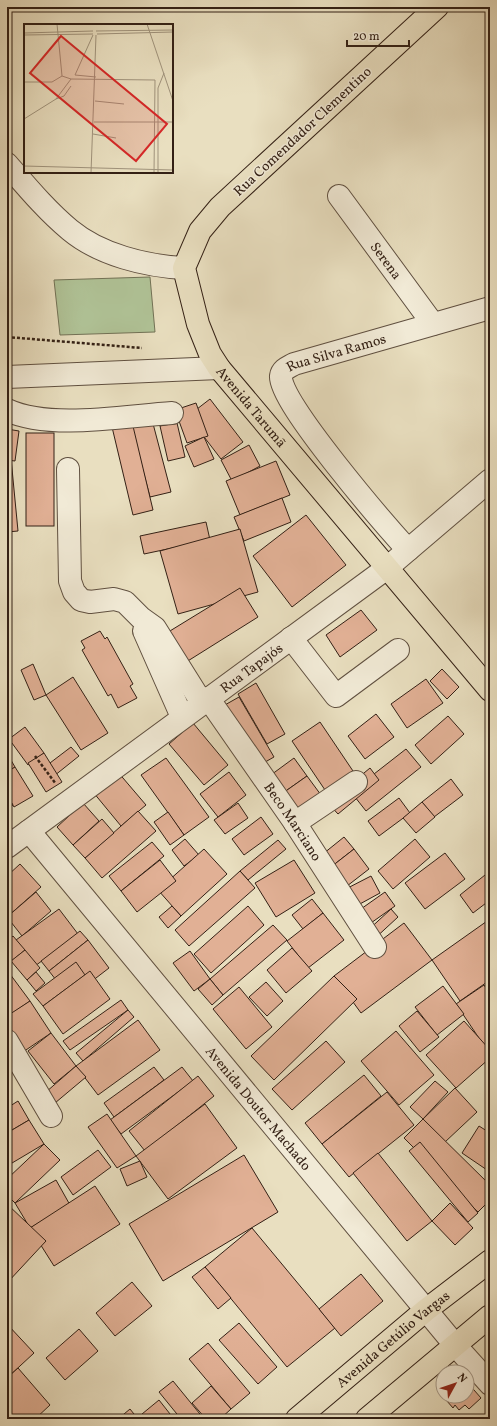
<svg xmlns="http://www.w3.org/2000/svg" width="497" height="1426" viewBox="0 0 497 1426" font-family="Vollkorn,serif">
<rect width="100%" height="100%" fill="#e9dfc0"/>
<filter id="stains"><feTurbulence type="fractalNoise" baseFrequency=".005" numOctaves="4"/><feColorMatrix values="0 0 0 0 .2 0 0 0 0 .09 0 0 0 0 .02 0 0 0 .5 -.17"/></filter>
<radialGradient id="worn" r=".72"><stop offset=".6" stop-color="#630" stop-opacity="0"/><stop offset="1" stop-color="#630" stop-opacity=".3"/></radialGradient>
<polygon fill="#b0c397" stroke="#727256" points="150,277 155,332 60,335 54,280"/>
<g fill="#e1b095" stroke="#332015">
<polygon points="210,399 243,442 221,459 188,416"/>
<polygon points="196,403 208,436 187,443 175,410"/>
<polygon points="151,416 171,492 150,497 130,421"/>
<polygon points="132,422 153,510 133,515 112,427"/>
<polygon points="177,423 185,457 168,461 160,426"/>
<polygon points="8,427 18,531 7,532 7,427"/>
<polygon points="7,429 19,431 15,461 7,460"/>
<rect x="26" y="433" width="28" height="93"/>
<polygon points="204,437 214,459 194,467 185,446"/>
<polygon points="249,445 260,466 232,481 221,460"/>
<polygon points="276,461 290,495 240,515 226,481"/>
<polygon points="282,498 291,522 244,541 234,517"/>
<polygon points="306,515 346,565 292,607 253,556"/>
<polygon points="206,522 210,540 144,554 140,536"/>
<polygon points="240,529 258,592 178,614 160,551"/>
<polygon points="240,588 258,617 183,664 165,634"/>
<polygon points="361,610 377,630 340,657 326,635"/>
<polygon points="100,631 105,639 107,637 133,684 130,686 137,698 118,708 111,694 108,696 82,650 85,648 81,641"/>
<polygon points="33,664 46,695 34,700 21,670"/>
<polygon points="442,669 459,687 447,699 430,681"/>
<polygon points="73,677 108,733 81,750 46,695"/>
<polygon points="426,679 443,703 407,728 391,704"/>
<polygon points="256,683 285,734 267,744 238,694"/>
<polygon points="239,697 274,757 251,770 216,710"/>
<polygon points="376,714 394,737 365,759 348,736"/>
<polygon points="448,716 464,734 431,764 415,745"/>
<polygon points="320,722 353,771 325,790 292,741"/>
<polygon points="193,723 228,765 204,785 169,744"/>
<polygon points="25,727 44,753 28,765 9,739"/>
<polygon points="71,747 79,756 54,776 46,766"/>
<polygon points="406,749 421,767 366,811 351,792"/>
<polygon points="44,753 62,782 46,792 28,763"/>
<polygon points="8,755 15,767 7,772 7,756"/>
<polygon points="166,758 209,817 184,835 141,775"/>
<polygon points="294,758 307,776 273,800 260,783"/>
<polygon points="15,767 33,796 14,807 7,795 7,772"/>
<polygon points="370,768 379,780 338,814 328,803"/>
<polygon points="117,771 146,805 121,826 93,792"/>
<polygon points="229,772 246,795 218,817 200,794"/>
<polygon points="307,776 321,795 286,819 273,800"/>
<polygon points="451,779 463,795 434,817 422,802"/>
<polygon points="7,796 13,805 7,810"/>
<polygon points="399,798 410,813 379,836 368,821"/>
<polygon points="422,802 435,817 416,833 403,818"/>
<polygon points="83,803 99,821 73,845 57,827"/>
<polygon points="238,803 248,818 225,834 214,820"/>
<polygon points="138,811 156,831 102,878 85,858"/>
<polygon points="168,812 184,835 170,845 154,822"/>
<polygon points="261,817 273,834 244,855 232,839"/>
<polygon points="102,819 114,833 85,858 73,845"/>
<polygon points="344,837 354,849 322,874 313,862"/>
<polygon points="185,839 199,855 184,866 172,850"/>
<polygon points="415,839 430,857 393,889 378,871"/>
<polygon points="278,840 286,849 248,880 240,871"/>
<polygon points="152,842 164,856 121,891 109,876"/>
<polygon points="204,849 227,874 181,916 158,890"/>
<polygon points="354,849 369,869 338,893 322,874"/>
<polygon points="445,853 465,879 425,909 405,883"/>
<polygon points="160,860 176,881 137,912 121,891"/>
<polygon points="294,860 315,893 276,917 255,883"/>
<polygon points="20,864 41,887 7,917 7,876"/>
<polygon points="240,871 255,888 189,946 175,930"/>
<polygon points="490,871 490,900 473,913 460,895"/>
<polygon points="371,876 380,893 347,911 338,893"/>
<polygon points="36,892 51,911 22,936 7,917"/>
<polygon points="385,892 395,906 361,930 351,916"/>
<polygon points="312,899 323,913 303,929 292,915"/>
<polygon points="172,906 181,916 168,928 159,917"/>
<polygon points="248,906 264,925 211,973 194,954"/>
<polygon points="59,909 78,934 35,966 16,940"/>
<polygon points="391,909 398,917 372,941 365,933"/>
<polygon points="323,913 344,940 308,968 287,941"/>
<polygon points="490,919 490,980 460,1001 432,960"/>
<polygon points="404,923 432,960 361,1013 334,976"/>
<polygon points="273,925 287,940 223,995 210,979"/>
<polygon points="80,931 88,940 49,971 41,961"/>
<polygon points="13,936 25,950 9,963 7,961 7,941"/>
<polygon points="88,940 109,968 70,998 49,971"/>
<polygon points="292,948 312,971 286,993 267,970"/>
<polygon points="25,950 40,968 27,980 11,961"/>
<polygon points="190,951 210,979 194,991 173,963"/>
<polygon points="76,962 85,975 43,1006 33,994"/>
<polygon points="7,970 30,1001 7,1017"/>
<polygon points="90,971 110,999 63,1034 43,1006"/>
<polygon points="36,972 45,983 36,991 27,980"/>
<polygon points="334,976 357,999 274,1080 251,1056"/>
<polygon points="210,979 223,995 212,1005 198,989"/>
<polygon points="266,982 283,1001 267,1016 249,997"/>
<polygon points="484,985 490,994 490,1044 485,1047 456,1004"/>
<polygon points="443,986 464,1014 437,1035 415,1007"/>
<polygon points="239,987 272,1027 246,1049 213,1009"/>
<polygon points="121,1000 128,1010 70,1050 63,1041"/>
<polygon points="30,1001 51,1033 20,1054 7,1034 7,1016"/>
<polygon points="128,1010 134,1017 83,1061 76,1053"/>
<polygon points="417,1011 439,1037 420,1052 399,1026"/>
<polygon points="138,1020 160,1050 98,1095 76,1066"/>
<polygon points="464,1021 490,1050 490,1058 456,1088 426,1055"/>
<polygon points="396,1031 434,1075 399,1105 361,1061"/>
<polygon points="51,1033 76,1066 54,1084 28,1051"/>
<polygon points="326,1041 345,1062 292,1110 272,1089"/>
<polygon points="76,1066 86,1077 55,1103 46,1092"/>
<polygon points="154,1067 164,1080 114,1117 104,1103"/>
<polygon points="182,1067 193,1081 121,1134 110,1120"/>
<polygon points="364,1075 381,1096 322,1144 305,1123"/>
<polygon points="198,1076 214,1096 145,1151 129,1131"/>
<polygon points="435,1081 448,1092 423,1119 410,1107"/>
<polygon points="455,1088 477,1112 445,1142 423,1119"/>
<polygon points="387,1092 414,1125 349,1177 322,1144"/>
<polygon points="18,1101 29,1120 7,1133 7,1108"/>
<polygon points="205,1104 237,1148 168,1199 136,1156"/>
<polygon points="107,1114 136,1156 117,1168 88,1127"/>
<polygon points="423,1119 490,1185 490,1200 478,1212 404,1138"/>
<polygon points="29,1120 44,1144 7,1166 7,1133"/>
<polygon points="479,1126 490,1133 490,1172 462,1153"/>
<polygon points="420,1142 478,1213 468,1222 409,1151"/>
<polygon points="44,1144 60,1160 15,1203 7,1195 7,1179"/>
<polygon points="98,1150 111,1167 73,1195 61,1177"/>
<polygon points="378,1153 432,1221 407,1241 353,1173"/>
<polygon points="244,1155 278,1212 163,1281 129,1224"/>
<polygon points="140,1161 147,1177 127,1186 120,1169"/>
<polygon points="56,1180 70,1205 30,1228 15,1203"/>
<polygon points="95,1186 120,1224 54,1266 30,1228"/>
<polygon points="450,1203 473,1228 455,1245 432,1221"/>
<polygon points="7,1204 46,1241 7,1283"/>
<polygon points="252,1228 335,1328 287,1367 205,1267"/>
<polygon points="205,1267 231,1298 218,1309 192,1277"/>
<polygon points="361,1274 383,1301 341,1336 319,1309"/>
<polygon points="132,1282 152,1306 115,1336 96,1313"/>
<polygon points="239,1323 277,1367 258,1384 219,1340"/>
<polygon points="7,1324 34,1353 7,1378"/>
<polygon points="79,1329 98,1351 65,1380 46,1358"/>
<polygon points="208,1343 250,1393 231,1409 189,1359"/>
<polygon points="18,1368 50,1405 35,1419 7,1419 7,1378"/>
<polygon points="173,1381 204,1419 181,1419 159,1392"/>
<polygon points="467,1382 481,1398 469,1409 465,1405 459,1410 455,1405 453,1408 440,1393 443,1391 443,1396 467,1396"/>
<polygon points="211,1386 231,1409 220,1419 206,1419 192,1403"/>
<polygon points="159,1400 174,1419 146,1419 142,1414"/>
<polygon points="130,1409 138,1419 118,1419"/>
</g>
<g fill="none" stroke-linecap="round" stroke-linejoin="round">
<defs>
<g id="minor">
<path d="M7,164C27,187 47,211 70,230C100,255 146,266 184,268"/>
<path id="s1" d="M339,196L433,324"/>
<polyline points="7,377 219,368"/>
<path d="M7,410C50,430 125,416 172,413"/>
<polyline points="68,469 70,581 74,592 81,600 90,602 114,599 125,602 141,618 155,628 202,703"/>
<path id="s2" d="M408,550C387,527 277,400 281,376C282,369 289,367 294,364L490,308"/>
<polyline points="144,631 182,717"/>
<polyline points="291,638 336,696 398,650"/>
<path id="s3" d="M208,698L295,823L375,947"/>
<polyline points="295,823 356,782"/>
<path id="s4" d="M29,831L455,1345L490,1384"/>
<path id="s5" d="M7,847L387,568L490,480"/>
<polyline points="7,1041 51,1116"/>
</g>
<g id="major">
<path id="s6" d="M437,7L220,207L200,231L184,268L198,324L210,354L219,368L490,690"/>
<path id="s7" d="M297,1419L426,1310L490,1261"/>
<polyline points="367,1419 490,1316"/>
</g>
</defs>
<use href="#minor" stroke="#605040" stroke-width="24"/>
<use href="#major" stroke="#332015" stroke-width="24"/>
<g stroke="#332015" stroke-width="2.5" stroke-dasharray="3 2" stroke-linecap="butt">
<polyline points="7,337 142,348"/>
<polyline points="35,756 56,784"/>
</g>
<use href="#minor" stroke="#f1ead6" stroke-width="22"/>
<use href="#major" stroke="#e9dfc0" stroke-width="22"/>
</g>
<g text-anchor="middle" stroke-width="3" stroke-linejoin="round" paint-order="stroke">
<g font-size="14" fill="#332015" stroke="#f1ead6">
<text transform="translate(302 131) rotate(-43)" y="5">Rua Comendador Clementino</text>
<text dy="5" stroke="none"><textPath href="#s1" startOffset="80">Serena</textPath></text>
<text dy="5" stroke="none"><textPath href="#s2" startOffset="279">Rua Silva Ramos</textPath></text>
<text dy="5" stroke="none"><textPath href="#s6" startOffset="524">Avenida Tarumã</textPath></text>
<text dy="5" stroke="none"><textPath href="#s5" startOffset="303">Rua Tapajós</textPath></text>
<text dy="5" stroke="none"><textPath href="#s3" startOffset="150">Beco Marciano</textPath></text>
<text dy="5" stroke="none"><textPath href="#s4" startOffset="360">Avenida Doutor Machado</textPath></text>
<text dy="5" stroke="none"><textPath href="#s7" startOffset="125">Avenida Getúlio Vargas</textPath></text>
</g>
</g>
<g transform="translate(24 24)">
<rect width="149" height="149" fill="#e9dfc0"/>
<path fill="none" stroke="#a0937c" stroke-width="1" d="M33,0L38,52L47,55L131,56L130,149M123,0L149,77M72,7L149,6M0,9L69,7M73,10L149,8M0,11L69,10M69,11L51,51L72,53M0,58H28L38,52M32,75L40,72L47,62M71,77L100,80M0,95L32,75L47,55M70,98H149M69,110L92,114M0,142L149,146M67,149L72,11M134,149V64L140,49"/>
<path fill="#d62828" fill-opacity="0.15" stroke="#d62828" stroke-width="2" d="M37,12L143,100L112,137L6,49Z"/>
<rect width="149" height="149" fill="none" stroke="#332015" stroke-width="2"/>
</g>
<rect width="497" height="1426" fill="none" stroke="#e9dfc0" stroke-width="24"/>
<rect x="8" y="8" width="481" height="1410" fill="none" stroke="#332015" stroke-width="2"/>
<rect x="12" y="12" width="473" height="1402" fill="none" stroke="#332015"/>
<g transform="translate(455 1384) rotate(50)"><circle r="19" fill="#f1ead6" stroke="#a59989"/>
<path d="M0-3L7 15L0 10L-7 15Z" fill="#8f2418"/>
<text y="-6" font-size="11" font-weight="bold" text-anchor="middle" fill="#332015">N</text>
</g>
<path d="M347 40v6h62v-6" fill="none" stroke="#332015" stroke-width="2"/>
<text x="353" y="40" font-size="12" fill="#332015" stroke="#f1ead6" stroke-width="3" paint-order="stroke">20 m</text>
<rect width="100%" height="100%" filter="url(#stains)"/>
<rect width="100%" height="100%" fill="url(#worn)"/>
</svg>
